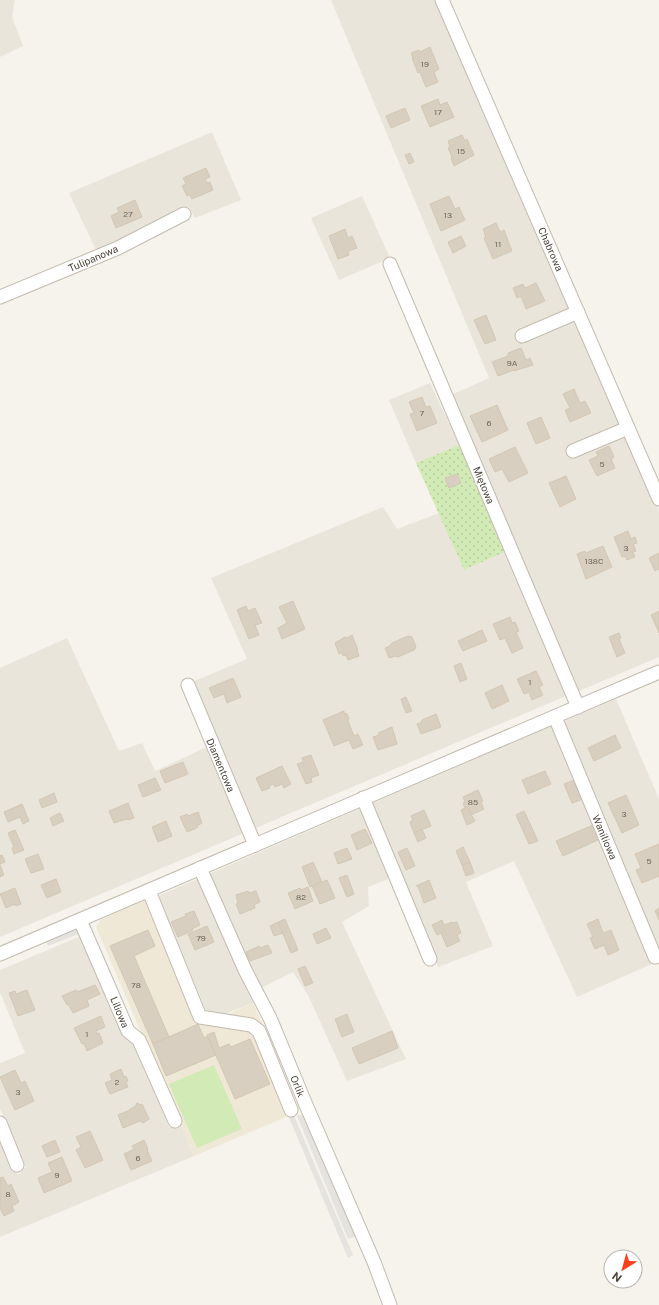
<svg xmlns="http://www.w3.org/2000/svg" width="659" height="1305" viewBox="0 0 659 1305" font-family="'Public Sans',sans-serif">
<defs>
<pattern id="green-dots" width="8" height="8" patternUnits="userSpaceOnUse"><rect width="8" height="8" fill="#d2eab5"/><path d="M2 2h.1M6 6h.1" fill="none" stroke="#b6ca9c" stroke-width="1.8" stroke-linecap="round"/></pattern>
</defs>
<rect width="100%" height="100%" fill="#f6f3ec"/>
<g fill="#eae5da">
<polygon points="0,0 15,0 12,17 23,46 0,57"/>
<polygon points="331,0 439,0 659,511 659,657 579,691 451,395 489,378"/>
<polygon points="212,132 241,200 195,218 189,207 97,252 69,193"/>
<polygon points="362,196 390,258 339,280 311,218"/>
<polygon points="430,383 459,445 416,463 389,400"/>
<polygon points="383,507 397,529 439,513 464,570 507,551 566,696 0,937 0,668 67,638 119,751 142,743 155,771 207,747 185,685 247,659 211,578"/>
<polygon points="616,699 659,799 659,952 563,722"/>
<polygon points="551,726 652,964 577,997 514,861 466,882 493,946 438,967 398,875 368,887 369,906 342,922 406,1059 347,1081 308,995 293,972 255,991 257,999 253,1003 210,1020 158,896"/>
<polygon points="81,936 134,1043 169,1127 180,1122 194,1156 0,1237 0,1133 18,1175 26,1167 0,1109 0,1063 25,1053 0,992 0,970"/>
</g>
<polygon fill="#efe8d6" points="153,897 207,1024 253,1003 299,1110 286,1116 286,1117 194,1156 96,927 101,919"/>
<polygon fill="url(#green-dots)" points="459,445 507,551 464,570 416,463"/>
<polygon fill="#d2eab5" points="214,1065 242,1129 197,1148 169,1084"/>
<g fill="#e5e3e0">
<polygon points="78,926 81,933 48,946 45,940"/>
<polygon points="293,1113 353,1255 348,1258 288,1115"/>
<polygon points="306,1113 357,1236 348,1239 297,1116"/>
</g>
<g fill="#d8cfc1" stroke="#d3c7b4">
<polygon points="430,47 439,69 434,72 438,82 426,87 420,72 418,73 412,58 413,58 411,53 419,50 420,52"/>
<polygon points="438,99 440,105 447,102 454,117 430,127 421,106"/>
<polygon points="405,108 410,120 391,128 386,116"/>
<polygon points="462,135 465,141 467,139 474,155 454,166 451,158 452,157 448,148 450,147 448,141"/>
<polygon points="410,153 414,162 409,164 405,155"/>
<polygon points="206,168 210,177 205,179 207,183 210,182 213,190 192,199 190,195 187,196 182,186 186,184 183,178"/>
<polygon points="449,196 455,209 459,207 465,220 441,231 430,204"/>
<polygon points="135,200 142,217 116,228 111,216 119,212 117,208"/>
<polygon points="496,223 500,232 504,230 512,251 493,259 484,238 486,237 483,229"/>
<polygon points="345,229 348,238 352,236 357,248 348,251 349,255 338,259 329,236"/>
<polygon points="461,236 466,246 453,253 448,242"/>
<polygon points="536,283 545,301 526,309 521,296 517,298 513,288 523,284 525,288"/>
<polygon points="486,315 496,340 485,344 474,320"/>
<polygon points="521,348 526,360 530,358 533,365 514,371 514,370 498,376 492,362 508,356 508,353"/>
<polygon points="574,389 580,403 585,401 591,413 570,422 565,410 570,408 563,394"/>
<polygon points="422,397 426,407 430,406 437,423 417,431 410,414 414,413 409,402"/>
<polygon points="497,405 508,430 482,442 470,416"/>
<polygon points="541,417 550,438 536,444 527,423"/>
<polygon points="609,446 614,457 611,459 615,468 597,476 589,460 598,456 596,452"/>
<polygon points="515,447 528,473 509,482 502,469 495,472 489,459"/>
<polygon points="457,474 461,483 449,488 445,478"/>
<polygon points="566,476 576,499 560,507 549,483"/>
<polygon points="628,531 631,539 635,537 637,543 633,544 636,551 633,552 635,557 627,560 625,556 622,557 614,537"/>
<polygon points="603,546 612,567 586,579 577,554 585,551 586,553"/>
<polygon points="659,553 659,569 655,571 649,558"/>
<polygon points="293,601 305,629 282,639 278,628 287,623 279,607"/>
<polygon points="246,606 248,611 255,608 262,623 255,625 259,635 249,639 237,610"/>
<polygon points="659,611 659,633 651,615"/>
<polygon points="510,617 512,623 515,622 519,631 516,632 523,648 512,653 505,638 500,640 493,624"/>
<polygon points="482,630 487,641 463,651 458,641"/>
<polygon points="619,633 621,638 619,639 625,653 617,657 609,637"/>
<polygon points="352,635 358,650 357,650 359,656 348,660 346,655 343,656 342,653 339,654 335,643 345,637 347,638"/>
<polygon points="408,636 412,637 416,647 414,650 398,657 395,656 389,658 385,648 390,646 392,643"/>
<polygon points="461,663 467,679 460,682 454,666"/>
<polygon points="536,671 543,685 539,687 543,695 532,700 529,692 524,694 517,679"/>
<polygon points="233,678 241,697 227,703 224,694 214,698 209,688"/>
<polygon points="502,685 509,701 492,709 485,693"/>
<polygon points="406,697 412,711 406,713 401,699"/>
<polygon points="344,711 344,713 347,714 349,718 348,721 354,736 358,734 363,745 353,749 349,740 334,746 323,720"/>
<polygon points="436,714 441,727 421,734 417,724 422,722 422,720"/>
<polygon points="392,727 397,744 378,750 373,737 379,735 378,733"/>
<polygon points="615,735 621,748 594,761 588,748"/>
<polygon points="311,755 319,775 311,778 312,782 306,784 297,764 303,762 302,758"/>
<polygon points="183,762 188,774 165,783 160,771"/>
<polygon points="282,766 291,784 284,788 282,784 275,787 273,784 269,786 270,788 262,791 256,778"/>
<polygon points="545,771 551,784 528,794 522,780"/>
<polygon points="155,778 161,790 143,797 138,785"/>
<polygon points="574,780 583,799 572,803 564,784"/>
<polygon points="478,790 483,801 481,802 484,809 471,815 467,807 465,808 463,803 465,802 463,797"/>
<polygon points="54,793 57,802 42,808 39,800"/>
<polygon points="626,795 639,825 622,833 608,803"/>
<polygon points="128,803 134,818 128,820 127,819 114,823 109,811"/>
<polygon points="22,804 29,821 23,824 20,817 8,822 4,812"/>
<polygon points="467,807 475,821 467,825 461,810"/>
<polygon points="424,810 431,826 414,833 410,822 413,820 411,816"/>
<polygon points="524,811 538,841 529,844 516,815"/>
<polygon points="198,812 202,823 197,826 197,828 187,832 180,817 187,814 188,816"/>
<polygon points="60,813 64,821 53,826 50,818"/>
<polygon points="166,821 172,836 158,842 152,827"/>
<polygon points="593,825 600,839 563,856 556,841"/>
<polygon points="365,829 372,843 357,850 351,835"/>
<polygon points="422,829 426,838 418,842 414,833"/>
<polygon points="15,830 24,850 14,854 12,848 14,847 8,833"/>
<polygon points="659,844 659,876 642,883 636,870 641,868 635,854"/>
<polygon points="463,847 470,862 462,865 456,851"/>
<polygon points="347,848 352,859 338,864 334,853"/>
<polygon points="407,848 415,866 406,870 398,852"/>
<polygon points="38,854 44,869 31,873 25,859"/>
<polygon points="2,855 5,862 0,864 0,856"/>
<polygon points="313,862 322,882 310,887 302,867"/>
<polygon points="470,862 474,873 466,876 462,865"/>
<polygon points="0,865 4,875 0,877"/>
<polygon points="347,875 354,894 347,897 339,878"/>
<polygon points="56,879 61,892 47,898 41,885"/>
<polygon points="327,880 335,898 320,904 312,886"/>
<polygon points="429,880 436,898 424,903 418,886 416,886"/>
<polygon points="308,887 313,901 295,909 288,893 300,888 301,890"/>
<polygon points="15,888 21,904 16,906 15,904 6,908 0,894"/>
<polygon points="248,891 249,893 256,891 260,902 254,905 255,908 240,914 236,904 238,903 236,895"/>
<polygon points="659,908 659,920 655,911"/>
<polygon points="194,911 200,925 192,929 193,930 178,937 171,922 186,916 185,914"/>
<polygon points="285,919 298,950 291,953 278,922"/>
<polygon points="598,919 603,933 611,930 619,950 608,955 604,945 595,949 590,938 593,937 587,924"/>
<polygon points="442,920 444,925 452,922 452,923 457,922 461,933 457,935 460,941 447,947 441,933 437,935 432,925"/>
<polygon points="278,922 283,933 274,936 270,926"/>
<polygon points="207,926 214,942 195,950 188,934"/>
<polygon points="326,928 331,938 317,944 313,934"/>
<polygon points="148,930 155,946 134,956 169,1037 153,1044 110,946"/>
<polygon points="268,945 272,953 250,961 246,952 259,946 260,948"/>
<polygon points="305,966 313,983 305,986 298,969"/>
<polygon points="95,985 100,994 87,1000 89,1006 73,1013 68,1004 67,1005 62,996 76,990 77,992"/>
<polygon points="27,990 35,1010 18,1016 9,993 15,991 16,994"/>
<polygon points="347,1014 354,1032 342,1037 335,1019"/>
<polygon points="101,1016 105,1027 96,1031 97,1034 99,1033 103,1043 87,1051 84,1043 82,1044 74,1028"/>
<polygon points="198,1024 204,1038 208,1036 216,1055 166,1076 153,1044"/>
<polygon points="392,1031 398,1048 359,1064 352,1048"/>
<polygon points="214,1032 219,1048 229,1044 231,1047 250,1039 270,1084 235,1099 207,1035"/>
<polygon points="121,1069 124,1077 126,1076 128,1081 126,1082 128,1087 110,1094 105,1083 112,1080 110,1074"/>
<polygon points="15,1070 21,1083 25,1081 34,1101 15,1110 0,1077"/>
<polygon points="138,1103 140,1105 142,1104 149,1119 143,1123 140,1121 123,1128 118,1115 130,1110 130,1109 136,1106 136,1104"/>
<polygon points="90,1131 103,1160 85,1168 76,1150 81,1147 76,1137"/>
<polygon points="55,1140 60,1152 47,1157 42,1146"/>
<polygon points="144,1140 148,1149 147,1150 152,1161 131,1170 124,1154 134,1149 132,1146"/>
<polygon points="62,1157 72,1181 44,1193 38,1178 52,1172 48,1163"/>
<polygon points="3,1177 8,1186 11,1184 19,1202 12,1206 14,1211 4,1216 0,1208 0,1178"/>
</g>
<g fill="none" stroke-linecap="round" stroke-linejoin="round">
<defs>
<g id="minor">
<polyline points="442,0 659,499"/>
<polyline points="390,264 578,707"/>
<polyline points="0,297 118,248 184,214"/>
<polyline points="522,336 578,312"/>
<polyline points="573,451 628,428"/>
<polyline points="188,685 255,845"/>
<polyline points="555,717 655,957"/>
<polyline points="363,798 430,959"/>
<polyline points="200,868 245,970 270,1018 306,1105 374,1262 390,1305"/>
<polyline points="149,891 200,1017 251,1025 259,1031 291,1110"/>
<polyline points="80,920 128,1031 139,1040 175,1121"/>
<polyline points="0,954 659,672"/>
<polyline points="0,1123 17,1165"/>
</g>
</defs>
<use href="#minor" stroke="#c2bbae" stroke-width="15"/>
<use href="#minor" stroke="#fff" stroke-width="13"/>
</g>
<g text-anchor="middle" stroke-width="3" stroke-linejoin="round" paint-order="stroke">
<g font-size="8" fill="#6e675b">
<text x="425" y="67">19</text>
<text x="438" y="115">17</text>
<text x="461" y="154">15</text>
<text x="128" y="217">27</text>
<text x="448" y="218">13</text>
<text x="498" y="247">11</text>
<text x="512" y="366">9A</text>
<text x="422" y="416">7</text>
<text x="489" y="426">6</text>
<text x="602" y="467">5</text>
<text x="626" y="551">3</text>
<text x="594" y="564">138C</text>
<text x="530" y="685">1</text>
<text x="473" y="805">85</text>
<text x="624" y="817">3</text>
<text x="649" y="864">5</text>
<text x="301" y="900">82</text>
<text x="201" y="941">79</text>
<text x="136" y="988">78</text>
<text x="87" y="1037">1</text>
<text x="117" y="1085">2</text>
<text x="18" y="1095">3</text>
<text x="138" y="1161">6</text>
<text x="57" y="1178">9</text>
<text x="8" y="1197">8</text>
</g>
<g font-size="10" fill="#4b4439" stroke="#fff">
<text transform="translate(551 249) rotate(66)" y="4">Chabrowa</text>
<text transform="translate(93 258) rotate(-23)" y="4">Tulipanowa</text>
<text transform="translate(484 485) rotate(67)" y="4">Miętowa</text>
<text transform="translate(221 765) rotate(67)" y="4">Diamentowa</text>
<text transform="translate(605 837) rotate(67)" y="4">Waniliowa</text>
<text transform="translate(120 1012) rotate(67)" y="4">Liliowa</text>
<text transform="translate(298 1086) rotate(68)" y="4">Orlik</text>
</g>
</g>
<g transform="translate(623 1269) rotate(217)"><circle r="19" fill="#ffffff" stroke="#b7b4b0"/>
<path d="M0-3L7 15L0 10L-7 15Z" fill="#fc3f1d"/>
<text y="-6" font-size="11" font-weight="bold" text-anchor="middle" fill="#4b4439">N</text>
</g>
</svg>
